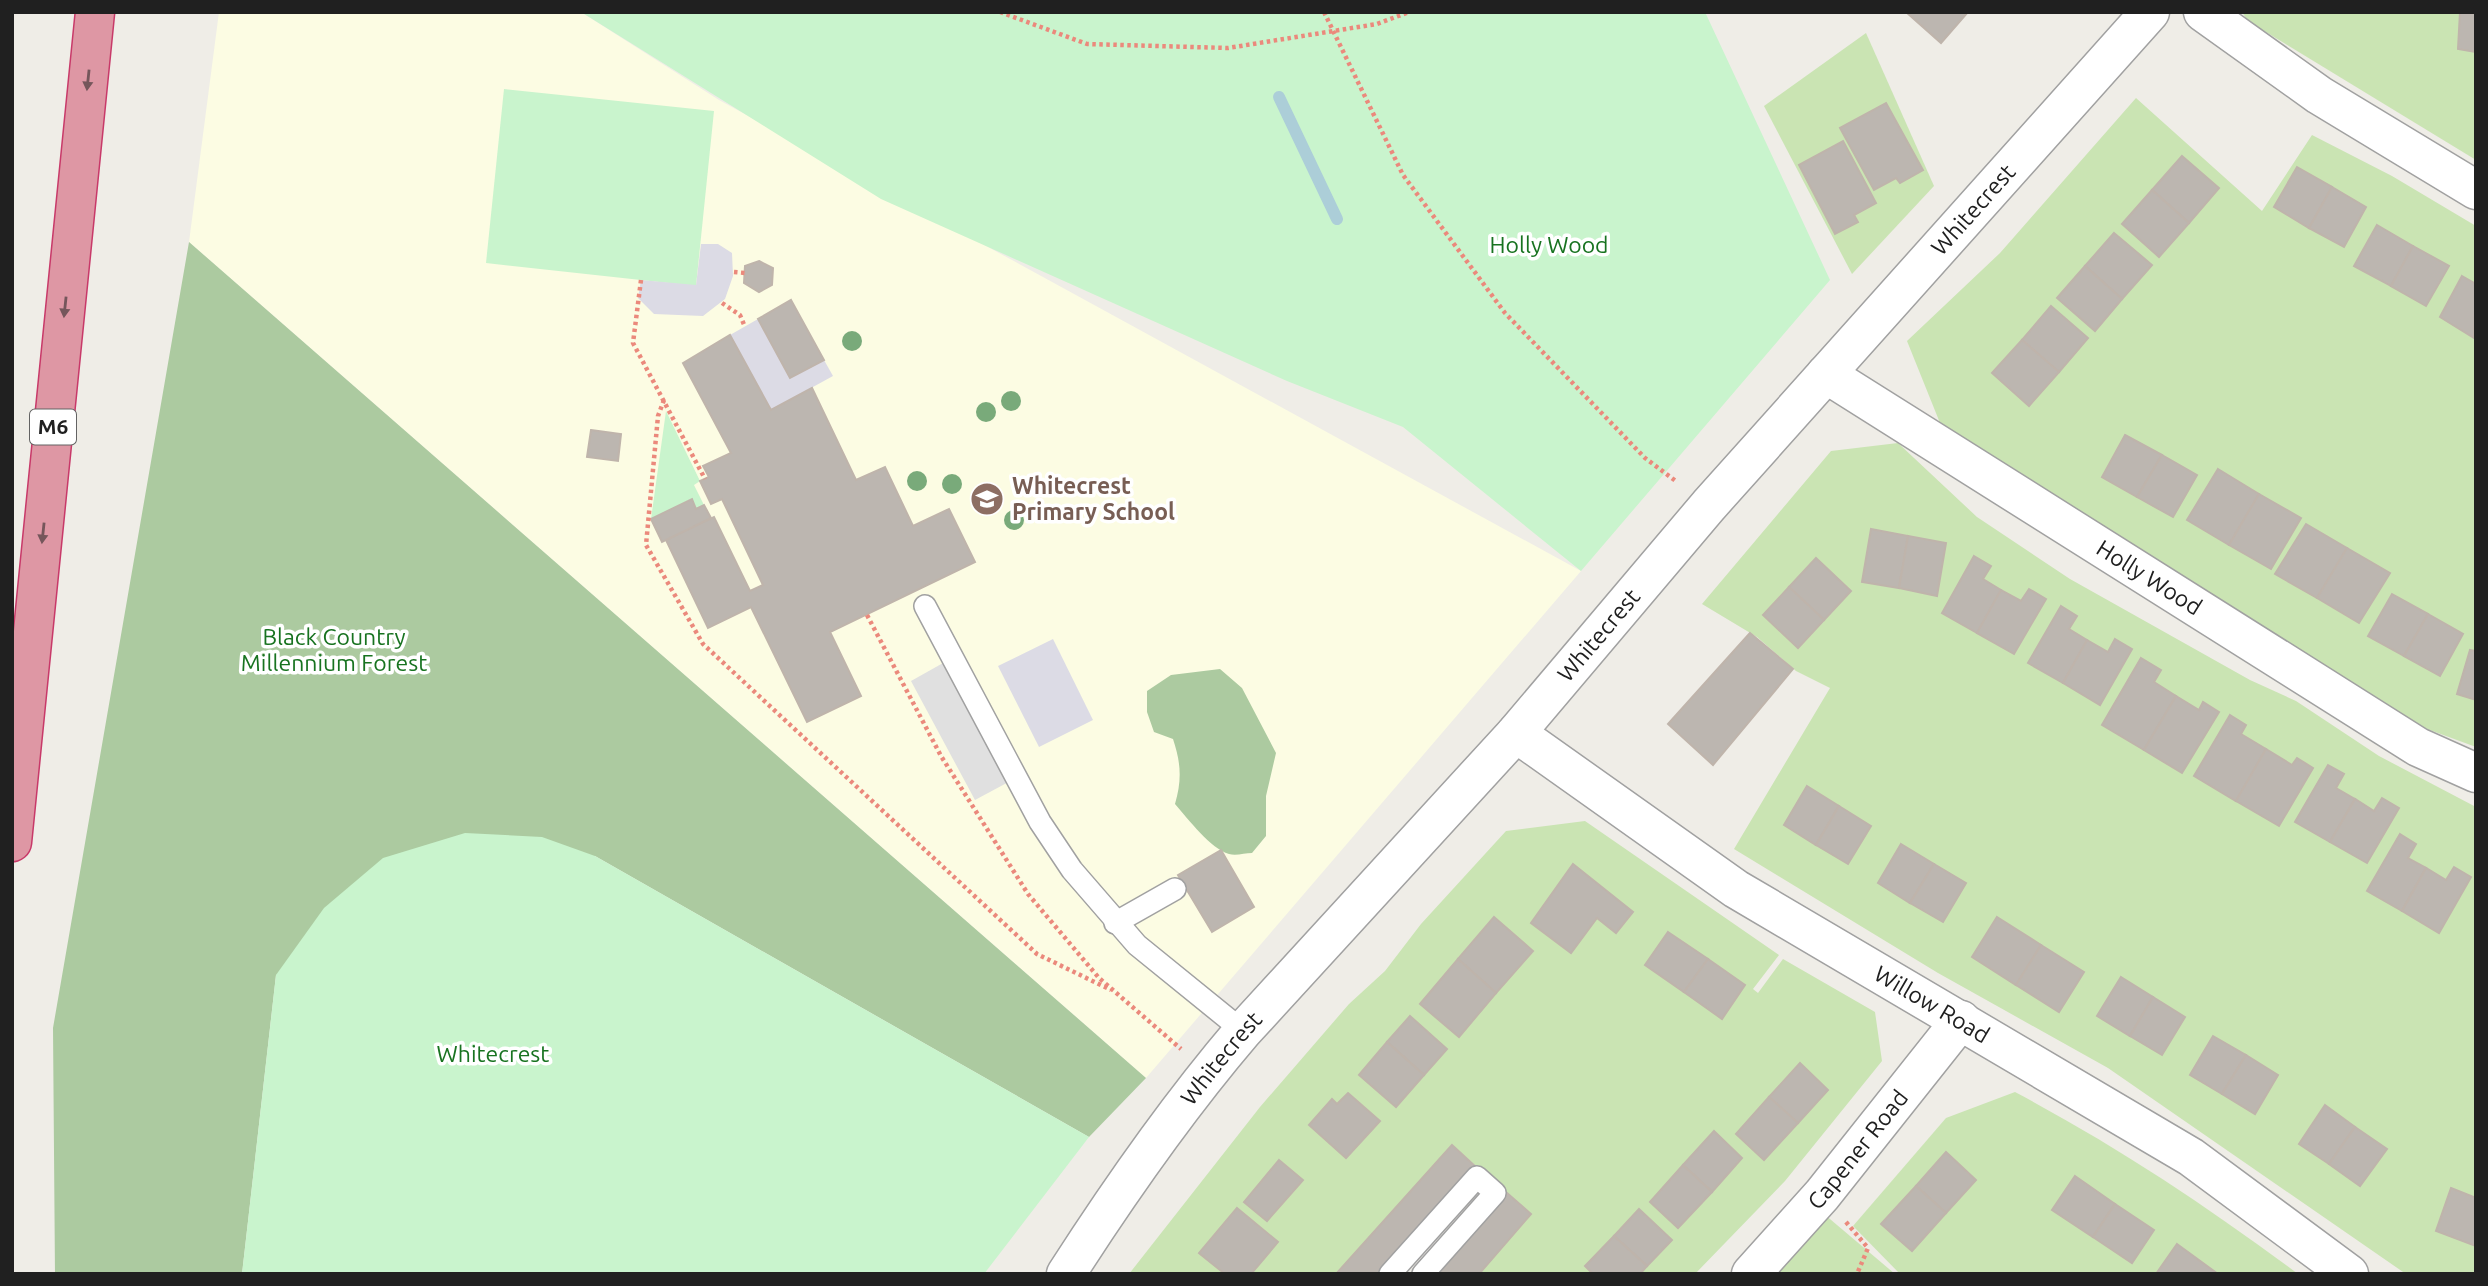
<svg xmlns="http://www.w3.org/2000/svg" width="2488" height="1286" viewBox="0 0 2488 1286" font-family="Ubuntu,sans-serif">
<rect width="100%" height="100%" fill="#efede7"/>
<polygon fill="#fcfce3" points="219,12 581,12 719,100 1581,571 1146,1078 189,242"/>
<g fill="#cae4b3">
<polygon points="2242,12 2476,12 2476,160 2248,21"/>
<polygon points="1866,33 1934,186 1852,274 1764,106"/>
<polygon points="2136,98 2262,211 2312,135 2392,176 2476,226 2476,747 2427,729 2285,646 2064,506 1940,423 1907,341 2000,253"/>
<polygon points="1898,443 1977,517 2070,579 2250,680 2296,701 2379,756 2476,807 2476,1274 2406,1274 2108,1068 1938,973 1734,849 1830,688 1796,671 1757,637 1702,604 1831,451"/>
<polygon points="1585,821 1779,955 1753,989 1758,993 1783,959 1875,1012 1882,1061 1785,1181 1695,1274 1479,1274 1531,1214 1453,1146 1336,1274 1129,1274 1260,1107 1349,1004 1385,971 1421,924 1506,831"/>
<path d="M2015,1092C2115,1145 2207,1206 2298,1274H1900L1853,1226L1946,1118Z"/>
<polygon points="1824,1214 1895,1274 1769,1274"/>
</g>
<g fill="#accaa0">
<polygon points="189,242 1146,1078 1089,1137 595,856 276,975 242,1274 55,1274 53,1028"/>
<path d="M1220,669L1242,688L1276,753L1266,796V836L1252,853C1245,853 1236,856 1229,854C1211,849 1188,819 1175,804C1182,780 1181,763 1173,739L1154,732L1147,712V691L1171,675Z"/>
</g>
<g fill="#c9f4cd">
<polygon points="581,12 1705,12 1830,280 1581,571 1403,427 1287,381 881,199"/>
<polygon points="504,89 714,111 696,286 486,263"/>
<polygon points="666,411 700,481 694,485 704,505 696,509 691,499 651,519"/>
<polygon points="465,833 542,837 595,856 1089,1137 984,1274 242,1274 276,975 324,908 383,858"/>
</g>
<polygon fill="#e0e0e0" points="952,658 1016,778 975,800 911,681"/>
<g fill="#dcdbe5">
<polygon points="701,244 718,244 732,253 733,276 725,299 703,316 654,314 638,298 641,280 696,285"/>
<polygon points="758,319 790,378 824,360 833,376 771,410 730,335"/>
<polygon points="1053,639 1093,720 1039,747 998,666"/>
</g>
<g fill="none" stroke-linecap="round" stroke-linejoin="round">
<polyline stroke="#acced8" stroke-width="12" points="1279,97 1337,219"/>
</g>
<g fill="#bcb6b0" stroke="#bfb4ab" stroke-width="2">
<polygon points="1906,12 1968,12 1941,43"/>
<polygon points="2460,12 2476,12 2476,52 2458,49"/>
<polygon points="1886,103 1923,170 1900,183 1896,178 1874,190 1840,128"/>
<polygon points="1843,141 1876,203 1854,215 1858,222 1835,234 1799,165"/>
<polygon points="2182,156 2219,188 2189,223 2152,190"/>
<polygon points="2297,167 2332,187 2309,228 2274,207"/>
<polygon points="2332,187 2366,207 2344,247 2309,228"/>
<polygon points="2152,190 2189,223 2159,257 2122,224"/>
<polygon points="2377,225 2413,246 2391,286 2354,266"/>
<polygon points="2114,233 2152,265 2122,299 2085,266"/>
<polygon points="2413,246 2449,266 2426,306 2391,286"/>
<polygon points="759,261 773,268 772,285 759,292 744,283 745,266"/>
<polygon points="2085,266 2122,299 2095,331 2057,298"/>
<polygon points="2462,276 2476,284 2474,338 2440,317"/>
<polygon points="791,300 824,360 790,378 758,319"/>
<polygon points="2051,306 2088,338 2059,372 2022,340"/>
<polygon points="730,335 771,410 812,388 856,480 885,467 913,526 949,509 975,562 830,632 861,696 807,722 751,607 708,628 666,540 714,517 750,591 763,585 722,499 711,504 700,481 709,477 703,466 731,453 683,363"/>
<polygon points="2022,340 2059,372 2029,406 1992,373"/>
<polygon points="591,430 621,434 618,461 587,457"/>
<polygon points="2125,435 2162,455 2137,497 2102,477"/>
<polygon points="2162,455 2197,475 2173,517 2137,497"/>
<polygon points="2218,469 2259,494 2229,545 2187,520"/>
<polygon points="2259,494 2301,518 2271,569 2229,545"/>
<polygon points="692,499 696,509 704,505 711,518 662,542 651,519"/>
<polygon points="2306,524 2347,548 2317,598 2275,574"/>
<polygon points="1871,529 1908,536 1899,588 1862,582"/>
<polygon points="1908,536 1946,543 1937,596 1899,588"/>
<polygon points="2347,548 2390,573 2359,623 2317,598"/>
<polygon points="1974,556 1991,566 1983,579 2001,590 1977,633 1942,613"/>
<polygon points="1816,558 1851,591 1824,620 1789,587"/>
<polygon points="1789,587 1824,620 1798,648 1763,615"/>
<polygon points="2029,589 2046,599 2014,654 1977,633 2001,590 2021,601"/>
<polygon points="2392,594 2428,614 2404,656 2368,636"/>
<polygon points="2061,606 2077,616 2069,629 2087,640 2063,683 2028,663"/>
<polygon points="2428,614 2463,634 2440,676 2404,656"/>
<polygon points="1750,633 1793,669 1713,765 1668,724"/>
<polygon points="2115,639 2132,649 2100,705 2063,683 2087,640 2108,652"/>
<polygon points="2470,650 2476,651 2476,700 2457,694"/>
<polygon points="2141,658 2161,670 2154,682 2176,696 2144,750 2102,725"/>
<polygon points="2176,696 2199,710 2203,702 2219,712 2182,773 2144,750"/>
<polygon points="2230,715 2246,725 2241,734 2266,749 2236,801 2194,776"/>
<polygon points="2266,749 2292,765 2297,758 2313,768 2279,826 2236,801"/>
<polygon points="2328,765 2344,774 2336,788 2355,799 2330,842 2295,822"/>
<polygon points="1807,786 1839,806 1816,845 1784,825"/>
<polygon points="2382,798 2399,808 2367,863 2330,842 2355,799 2374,811"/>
<polygon points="1839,806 1871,826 1848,864 1816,845"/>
<polygon points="2400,834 2416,844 2408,858 2426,868 2402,911 2367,891"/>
<polygon points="1901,844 1934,864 1910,903 1878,883"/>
<polygon points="1221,850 1254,907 1212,932 1178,875"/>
<polygon points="1573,864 1633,912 1616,933 1597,918 1571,953 1531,923"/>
<polygon points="1934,864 1966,883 1943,922 1910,903"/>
<polygon points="2454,867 2471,877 2439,933 2402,911 2426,868 2446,880"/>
<polygon points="1494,917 1533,951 1496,993 1458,959"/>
<polygon points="1997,917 2041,945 2016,985 1972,957"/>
<polygon points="1668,932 1708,959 1684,992 1645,965"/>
<polygon points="2041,945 2084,972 2059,1012 2016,985"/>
<polygon points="1458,959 1496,993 1459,1037 1420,1004"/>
<polygon points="1708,959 1745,985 1722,1019 1684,992"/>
<polygon points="2121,977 2153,997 2130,1036 2097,1016"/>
<polygon points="2153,997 2185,1017 2162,1055 2130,1036"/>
<polygon points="1410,1016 1447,1049 1424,1075 1387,1042"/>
<polygon points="2213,1036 2246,1055 2222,1094 2190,1075"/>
<polygon points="1387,1042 1424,1075 1396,1107 1359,1075"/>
<polygon points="2246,1055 2278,1075 2255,1114 2222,1094"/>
<polygon points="1800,1063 1828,1090 1798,1123 1769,1097"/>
<polygon points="1348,1093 1380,1121 1346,1158 1309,1125 1332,1099 1337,1104"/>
<polygon points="1769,1097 1798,1123 1764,1160 1736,1134"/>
<polygon points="2325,1105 2355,1127 2329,1164 2299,1144"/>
<polygon points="2355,1127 2387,1149 2360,1186 2329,1164"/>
<polygon points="1714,1131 1742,1158 1712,1192 1683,1165"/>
<polygon points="1452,1145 1476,1167 1380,1274 1336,1274"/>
<polygon points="1946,1152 1976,1180 1946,1213 1916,1186"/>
<polygon points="1279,1160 1303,1180 1267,1221 1244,1202"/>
<polygon points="1683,1165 1712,1192 1678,1228 1650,1202"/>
<polygon points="2075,1176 2115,1204 2093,1237 2052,1210"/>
<polygon points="1916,1186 1946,1213 1912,1251 1881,1224"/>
<polygon points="2451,1188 2476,1198 2476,1246 2436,1231"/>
<polygon points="1507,1193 1531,1214 1479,1274 1436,1274"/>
<polygon points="2115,1204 2154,1230 2132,1263 2093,1237"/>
<polygon points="1237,1208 1278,1242 1251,1274 1225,1274 1199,1253"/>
<polygon points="1639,1209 1672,1240 1647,1266 1614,1236"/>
<polygon points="1614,1236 1647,1266 1640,1274 1593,1274 1585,1266"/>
<polygon points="2177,1244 2218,1274 2156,1274"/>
</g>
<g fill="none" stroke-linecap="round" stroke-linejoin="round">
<defs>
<g id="lane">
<polyline points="925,606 1040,822 1072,870 1137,945 1243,1031"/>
<polyline points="1115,923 1175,889"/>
<polyline points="1390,1274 1477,1177 1495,1193 1423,1274"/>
</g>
<g id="street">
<polyline points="2203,12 2319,95 2476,190"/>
<path id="s1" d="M1826,374L2418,747L2476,773"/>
<path id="s2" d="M1516,733L1736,889L2191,1157L2349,1274"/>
<path id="s3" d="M1066,1274C1120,1190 1178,1107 1243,1031L1516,733L1709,505L2150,12"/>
<path id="s4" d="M1751,1274L1822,1195L1961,1020"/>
</g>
<polyline id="highway" points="12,842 95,12"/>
</defs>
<use href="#lane" stroke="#a1a1a1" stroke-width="24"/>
<use href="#street" stroke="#a1a1a1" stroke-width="41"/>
<use href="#highway" stroke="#c83969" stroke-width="41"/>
<g stroke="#eb897c" stroke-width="4.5" stroke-dasharray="3.5 3.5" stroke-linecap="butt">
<polyline points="1000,12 1087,44 1228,48 1377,24 1409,12"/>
<polyline points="1324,12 1403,175 1505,313 1645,458 1677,482"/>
<polyline points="734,272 745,273"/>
<polyline points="641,280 633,343 705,479"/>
<polyline points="722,303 740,315 745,327"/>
<polyline points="664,400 658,416 646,545 703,644 1037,954 1111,990"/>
<polyline points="867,615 941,756 1028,894 1099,978 1181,1049"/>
<polyline points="1846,1222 1868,1248 1857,1274"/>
</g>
<use href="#lane" stroke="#fff" stroke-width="21"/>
<use href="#street" stroke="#fff" stroke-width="38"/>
<use href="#highway" stroke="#de97a4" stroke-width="38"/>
</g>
<g fill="#79aa7a">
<circle cx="852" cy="341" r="10"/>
<circle cx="1011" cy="401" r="10"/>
<circle cx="986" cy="412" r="10"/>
<circle cx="917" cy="481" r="10"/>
<circle cx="952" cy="484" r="10"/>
<circle cx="1014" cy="520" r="10"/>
</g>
<defs><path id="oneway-solid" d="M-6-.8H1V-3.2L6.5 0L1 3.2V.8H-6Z" transform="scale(1.75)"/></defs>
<g fill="#75565b">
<use href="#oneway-solid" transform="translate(88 80) rotate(96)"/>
<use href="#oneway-solid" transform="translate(65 307) rotate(96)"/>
<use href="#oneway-solid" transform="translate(43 533) rotate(96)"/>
</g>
<defs>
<symbol id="school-disc" viewBox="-11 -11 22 22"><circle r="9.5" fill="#8d6e63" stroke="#fff"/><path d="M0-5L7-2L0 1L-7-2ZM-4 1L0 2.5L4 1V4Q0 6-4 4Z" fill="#fff"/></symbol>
</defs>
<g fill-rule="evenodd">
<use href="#school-disc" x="968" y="480" width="38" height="38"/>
</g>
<g text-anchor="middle" stroke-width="7" stroke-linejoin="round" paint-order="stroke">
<rect fill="#fff" stroke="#636363" stroke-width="2" x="30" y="409.5" width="46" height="35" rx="5"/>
<g font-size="21" font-weight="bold" fill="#202020">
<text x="53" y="434">M6</text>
</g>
<g font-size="23" fill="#202020" stroke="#fff">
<text dy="8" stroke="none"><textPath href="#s3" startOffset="1400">Whitecrest</textPath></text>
<text dy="8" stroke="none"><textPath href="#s1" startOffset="382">Holly Wood</textPath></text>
<text dy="8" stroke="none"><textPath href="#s3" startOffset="833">Whitecrest</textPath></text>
<text dy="8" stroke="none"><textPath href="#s2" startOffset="497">Willow Road</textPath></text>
<text dy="8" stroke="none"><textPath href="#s3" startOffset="266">Whitecrest</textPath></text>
<text dy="8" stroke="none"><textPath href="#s4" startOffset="164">Capener Road</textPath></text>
</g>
<g font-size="23" fill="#187320" stroke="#fff">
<text x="1549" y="253">Holly Wood</text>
<text x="334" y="645">Black Country<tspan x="334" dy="26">Millennium Forest</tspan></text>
<text x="493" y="1062">Whitecrest</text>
</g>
<g font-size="23" font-weight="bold" fill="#785e54" stroke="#fff" text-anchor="start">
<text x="1012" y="494">Whitecrest<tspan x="1012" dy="26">Primary School</tspan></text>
</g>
</g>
<rect width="2488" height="1286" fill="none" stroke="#202020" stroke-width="28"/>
</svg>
